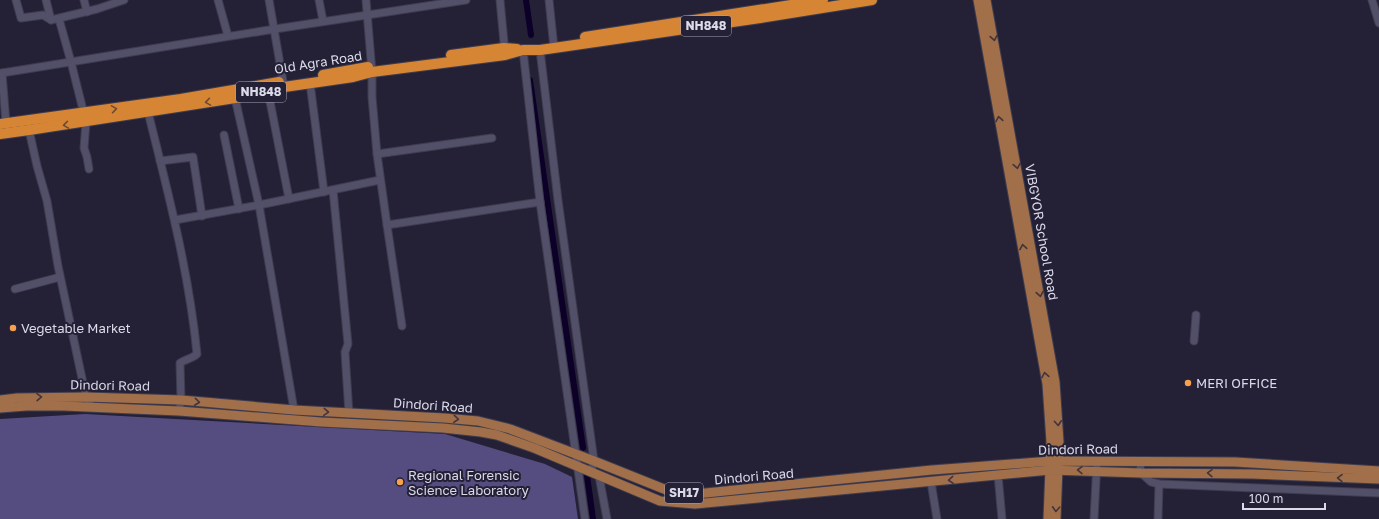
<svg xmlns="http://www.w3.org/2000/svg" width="1379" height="519" viewBox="0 0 1379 519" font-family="'Golos Text',sans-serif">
<rect width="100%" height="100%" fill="#242137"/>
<polygon fill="#554d80" points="85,414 445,434 545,464 572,477 578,519 0,519 0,419"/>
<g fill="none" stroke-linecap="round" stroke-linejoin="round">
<g stroke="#0c0029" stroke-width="6">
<polyline points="526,0 531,35"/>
<polyline points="530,80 583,448"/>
<polyline points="587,475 593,519"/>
</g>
<defs>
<g id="minor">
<polyline points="16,0 21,18 43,15 51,20 97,9 124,0"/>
<polyline points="46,0 51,20"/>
<polyline points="84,0 87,12"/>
<polyline points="218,0 228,36"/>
<polyline points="269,0 284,87"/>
<polyline points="319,0 323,21"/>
<polyline points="366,0 372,72 372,97 377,154 387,225 540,202"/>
<polyline points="500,0 505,53"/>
<polyline points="549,0 554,48"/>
<polyline points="1372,0 1379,23"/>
<polyline points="59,19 71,62 86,122 84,148 87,157 89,169"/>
<polyline points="523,50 540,202 585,519"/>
<polyline points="540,50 558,200 594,461 591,472"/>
<polyline points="2,73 275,29 466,0"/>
<polyline points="0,74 2,73 6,123"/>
<polyline points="310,83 324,192"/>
<polyline points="268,91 289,199"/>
<polyline points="235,98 259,205 294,410"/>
<path d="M148,112C168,192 189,272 197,354C192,359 185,359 180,363L181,400L179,411"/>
<polyline points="29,130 37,166 47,201 58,266 86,397 92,407"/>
<polyline points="224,135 239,209"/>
<polyline points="377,154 492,138"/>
<polyline points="160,161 193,157 202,216"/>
<polyline points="333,190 348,344 345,352 349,414"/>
<polyline points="175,220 259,205 380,180"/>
<polyline points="387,225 402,326"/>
<polyline points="15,289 60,277"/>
<polyline points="1194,341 1196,315"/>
<polyline points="1140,461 1141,473 1151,482 1159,484 1379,493"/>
<polyline points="998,475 1002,519"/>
<polyline points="599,476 607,519"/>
<polyline points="931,482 937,519"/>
<polyline points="1094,519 1097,461"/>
<polyline points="1158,519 1159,484"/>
</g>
<g id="major">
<polyline points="978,0 1047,384 1051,442 1048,519"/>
<polyline points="986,0 1055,382 1059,442 1056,519"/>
<polyline points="0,400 17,398 86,397 181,400 294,410 444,418 478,421 510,429 594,461 669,491 696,494 932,470 1051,461 1235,462 1379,471"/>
<polyline points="0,408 26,406 64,406 179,411 321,422 443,428 481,432 497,435 534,448 660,501 695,504 1050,470 1141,473 1252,474 1379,479"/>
</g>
<g id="highway">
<polyline points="585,37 823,0"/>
<polyline points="451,55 504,48 517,49"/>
<polyline points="323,75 368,67"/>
<polyline points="0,124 181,99 279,82"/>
<polyline points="0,134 29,130 235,98 284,87 353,77 372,72 505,55 523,50 540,50 554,48 760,18 872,0"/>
</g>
</defs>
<use href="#minor" stroke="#3f3c4f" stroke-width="9"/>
<use href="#major" stroke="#3f3c4f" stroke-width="11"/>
<use href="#highway" stroke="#3f3c4f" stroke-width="12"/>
<use href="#minor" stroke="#524f69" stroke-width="7"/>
<use href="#major" stroke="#a16f49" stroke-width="9"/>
<use href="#highway" stroke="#d68534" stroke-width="10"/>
</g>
<defs><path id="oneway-chevron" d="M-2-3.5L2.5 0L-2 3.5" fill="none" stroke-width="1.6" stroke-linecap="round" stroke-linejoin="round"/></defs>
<g stroke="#43343c">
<use href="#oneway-chevron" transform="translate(994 38) rotate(80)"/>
<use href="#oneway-chevron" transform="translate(999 119) rotate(-100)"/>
<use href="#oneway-chevron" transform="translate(1017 166) rotate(80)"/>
<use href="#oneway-chevron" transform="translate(1023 247) rotate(-100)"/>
<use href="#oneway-chevron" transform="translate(1040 294) rotate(80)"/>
<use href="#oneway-chevron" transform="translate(1045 375) rotate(-100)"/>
<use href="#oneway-chevron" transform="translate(39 397) rotate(-1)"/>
<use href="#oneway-chevron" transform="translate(197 402) rotate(6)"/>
<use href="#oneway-chevron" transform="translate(326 412) rotate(4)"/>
<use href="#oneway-chevron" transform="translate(456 419) rotate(5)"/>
<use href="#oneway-chevron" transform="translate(1058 423) rotate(86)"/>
<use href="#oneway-chevron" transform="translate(1080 470) rotate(-179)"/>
<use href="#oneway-chevron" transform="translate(1210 473) rotate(-179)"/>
<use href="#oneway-chevron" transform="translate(1340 478) rotate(-179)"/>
<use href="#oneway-chevron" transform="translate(951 480) rotate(175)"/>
<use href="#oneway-chevron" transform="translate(1056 509) rotate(93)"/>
</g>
<g stroke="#6b4936">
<use href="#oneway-chevron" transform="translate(208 102) rotate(171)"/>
<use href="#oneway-chevron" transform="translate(114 109) rotate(-9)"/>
<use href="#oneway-chevron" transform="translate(66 125) rotate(171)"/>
</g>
<g fill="#f8a04b" stroke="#242137" stroke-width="1.5">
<circle cx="13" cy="328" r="4"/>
<circle cx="1188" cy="383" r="4"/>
<circle cx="400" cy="482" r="4"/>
</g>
<g text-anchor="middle" stroke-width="4" stroke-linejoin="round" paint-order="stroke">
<g fill="#242137" stroke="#a4a2b4" stroke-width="1">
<rect x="681" y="16" width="50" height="20" rx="3"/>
<rect x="236" y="82" width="50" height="20" rx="3"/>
<rect x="665" y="483" width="38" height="20" rx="3"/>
</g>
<g font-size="12" font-weight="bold" fill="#dbdae9">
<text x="706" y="30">NH848</text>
<text x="261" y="96">NH848</text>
<text x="684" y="497">SH17</text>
</g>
<g font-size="13" fill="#dbdae9" stroke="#242137">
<text transform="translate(318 62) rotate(-9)" y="5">Old Agra Road</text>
<text transform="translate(1042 232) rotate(80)" y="5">VIBGYOR School Road</text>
<text transform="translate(110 385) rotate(1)" y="5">Dindori Road</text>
<text transform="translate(433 405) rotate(4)" y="5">Dindori Road</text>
<text transform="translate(1078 449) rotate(-1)" y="5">Dindori Road</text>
<text transform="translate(754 476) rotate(-5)" y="5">Dindori Road</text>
</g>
<g font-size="13" fill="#dbdae9" stroke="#242137" text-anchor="start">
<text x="21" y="333">Vegetable Market</text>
<text x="1196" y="388">MERI OFFICE</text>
<text x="408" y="480">Regional Forensic<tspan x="408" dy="15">Science Laboratory</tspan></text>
</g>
</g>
<path d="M1243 503v6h82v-6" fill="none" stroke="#dbdae9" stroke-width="2"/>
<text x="1249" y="503" font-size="12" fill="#dbdae9" stroke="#242137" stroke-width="3" paint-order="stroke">100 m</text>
</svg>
